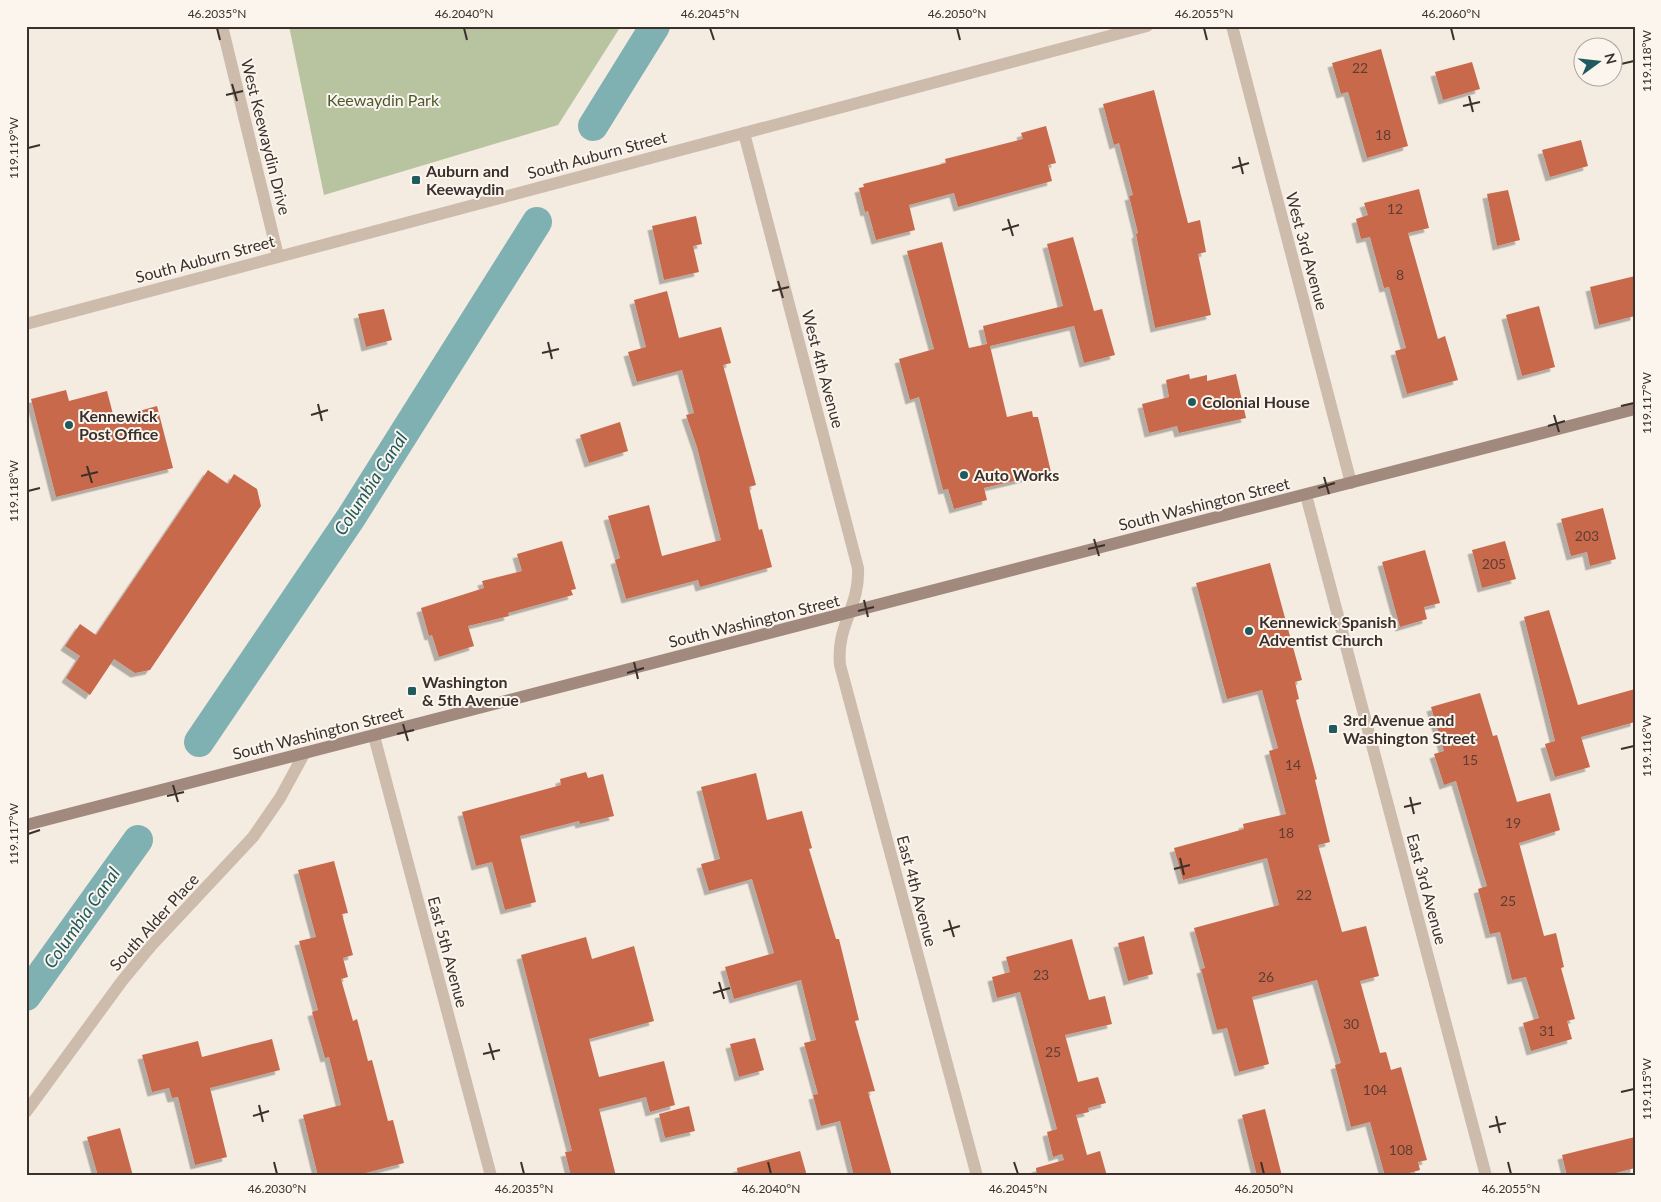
<svg xmlns="http://www.w3.org/2000/svg" width="1661" height="1202" viewBox="0 0 1661 1202" font-family="Lato,sans-serif">
<defs>
<filter id="shadow"><feDropShadow dx="-4.5" dy="4.5" stdDeviation="0" flood-color="#0004"/></filter>
</defs>
<rect width="100%" height="100%" fill="#f4ebe1"/>
<polygon fill="#b8c4a0" points="289,26 621,26 558,125 324,195"/>
<g fill="none" stroke-linecap="round" stroke-linejoin="round">
<g stroke="#7fb0b2" stroke-width="30">
<polyline points="593,126 655,26"/>
<polyline points="199,742 352,516 537,222"/>
<polyline points="26,996 138,840"/>
</g>
</g>
<g fill="#c8694b" filter="url(#shadow)">
<polygon points="1381,49 1408,146 1367,158 1348,92 1341,94 1332,63"/>
<polygon points="1472,62 1480,89 1443,100 1435,72"/>
<polygon points="1154,90 1188,223 1200,220 1206,252 1198,254 1211,315 1155,328 1136,234 1138,233 1129,196 1133,195 1119,143 1114,145 1103,104"/>
<polygon points="1046,126 1056,163 1048,165 1052,181 958,207 954,193 909,205 915,230 876,240 868,211 865,212 859,188 864,187 863,184 946,163 945,159 1023,139 1021,133"/>
<polygon points="1581,140 1588,166 1550,177 1542,150"/>
<polygon points="1419,189 1429,228 1408,233 1438,339 1445,336 1458,380 1407,394 1395,351 1406,348 1389,287 1384,288 1370,237 1361,239 1356,219 1368,215 1364,203"/>
<polygon points="1508,190 1520,240 1497,246 1487,194"/>
<polygon points="696,216 702,244 693,246 699,272 664,280 652,226"/>
<polygon points="1073,237 1094,311 1102,309 1115,355 1084,363 1074,326 990,346 1007,417 1032,411 1033,417 1038,417 1051,472 984,488 987,500 954,509 948,489 943,490 919,397 910,400 899,359 934,349 907,251 942,242 969,348 987,344 983,326 1063,306 1047,244"/>
<polygon points="1635,276 1635,316 1599,325 1590,287"/>
<polygon points="667,291 679,338 721,327 731,363 723,365 756,485 749,487 759,530 762,529 772,567 700,587 698,580 626,599 615,560 620,558 608,516 649,505 662,556 721,540 697,447 686,415 694,413 682,370 637,382 628,352 646,347 634,300"/>
<polygon points="1539,306 1555,367 1522,376 1506,315"/>
<polygon points="384,309 392,340 366,347 358,314"/>
<polygon points="1189,374 1190,379 1207,375 1207,381 1236,374 1246,418 1179,433 1177,426 1149,433 1142,404 1169,397 1166,380"/>
<polygon points="66,390 69,401 107,391 114,418 157,406 173,468 56,497 31,399"/>
<polygon points="620,422 628,451 589,463 580,435"/>
<polygon points="208,470 228,484 234,474 257,489 261,506 150,670 135,673 114,659 90,695 66,678 80,656 65,646 80,624 96,635"/>
<polygon points="1603,508 1616,559 1590,566 1587,552 1571,556 1561,519"/>
<polygon points="562,541 576,589 571,590 573,595 508,613 509,616 468,626 474,646 439,657 432,635 429,636 421,608 484,588 482,581 522,571 517,554"/>
<polygon points="1505,541 1516,579 1482,588 1472,550"/>
<polygon points="1425,550 1440,603 1424,607 1427,619 1400,627 1382,562"/>
<polygon points="1270,563 1302,680 1295,682 1299,699 1296,700 1317,779 1315,780 1330,842 1318,845 1342,932 1366,926 1379,976 1360,981 1380,1053 1386,1052 1391,1070 1401,1067 1427,1160 1418,1162 1420,1170 1398,1176 1385,1176 1370,1122 1351,1127 1335,1065 1341,1063 1317,980 1252,997 1269,1064 1239,1072 1227,1028 1217,1030 1201,969 1205,968 1194,928 1279,905 1267,858 1183,880 1174,848 1244,829 1243,824 1286,814 1269,751 1278,748 1262,690 1227,699 1196,583"/>
<polygon points="1549,610 1578,705 1635,689 1635,722 1581,737 1590,767 1555,777 1545,744 1555,741 1524,617"/>
<polygon points="1480,693 1493,736 1497,735 1517,802 1550,793 1560,830 1519,843 1544,936 1556,933 1564,967 1561,968 1575,1019 1567,1021 1572,1039 1531,1051 1523,1023 1539,1018 1526,977 1512,980 1500,932 1490,934 1478,889 1487,886 1456,781 1444,785 1434,754 1444,751 1431,707"/>
<polygon points="586,772 588,778 603,774 614,816 580,824 579,821 520,836 536,902 505,910 492,862 476,866 462,812 561,785 560,779"/>
<polygon points="756,773 767,820 802,811 812,848 809,849 836,939 839,939 859,1020 855,1021 875,1091 868,1092 892,1176 854,1176 840,1121 821,1126 813,1095 818,1094 804,1043 816,1040 801,980 734,999 725,967 774,953 752,879 709,891 701,864 720,859 701,787"/>
<polygon points="334,861 348,913 342,914 353,955 343,958 348,977 341,979 353,1021 357,1019 368,1061 372,1060 388,1121 393,1120 404,1163 354,1176 318,1176 303,1115 341,1105 329,1057 325,1058 312,1012 318,1010 299,941 316,937 298,870"/>
<polygon points="1144,936 1153,974 1128,981 1118,943"/>
<polygon points="586,937 592,959 634,946 654,1021 589,1039 599,1077 664,1061 675,1105 650,1112 646,1097 599,1109 616,1176 571,1176 565,1152 572,1151 521,955"/>
<polygon points="1072,939 1089,1000 1105,996 1112,1024 1065,1035 1078,1082 1098,1077 1106,1103 1088,1108 1089,1112 1076,1115 1087,1155 1100,1151 1107,1176 1037,1176 1036,1168 1064,1160 1062,1154 1053,1157 1047,1132 1057,1129 1020,992 997,998 992,977 1010,972 1006,957"/>
<polygon points="755,1038 764,1070 739,1077 730,1044"/>
<polygon points="272,1039 280,1070 210,1088 227,1157 195,1165 178,1097 172,1098 169,1088 152,1092 142,1055 198,1041 202,1057"/>
<polygon points="689,1106 695,1131 665,1138 659,1114"/>
<polygon points="1265,1109 1282,1176 1257,1176 1242,1115"/>
<polygon points="120,1128 133,1176 98,1176 87,1137"/>
<polygon points="1635,1137 1635,1168 1604,1176 1567,1176 1562,1155"/>
<polygon points="800,1151 807,1176 738,1176 737,1168"/>
</g>
<g fill="none" stroke-linecap="round" stroke-linejoin="round">
<g stroke="#cdbbac" stroke-width="12">
<polyline points="222,26 278,256"/>
<polyline points="1232,26 1351,483"/>
<path d="M744,133L858,568C860,607 836,625 840,665L977,1176"/>
<polyline points="1306,495 1486,1176"/>
<polyline points="374,736 491,1176"/>
<polyline points="26,1112 122,981 151,946 253,837 280,798 304,754"/>
</g>
<polyline stroke="#cdbbac" stroke-width="12" points="26,324 1147,26"/>
<polyline stroke="#a18a7d" stroke-width="12" points="26,825 1635,409"/>
</g>
<path fill="none" stroke="#3b302b" stroke-width="2" d="M217,28L220,40M464,28L467,40M710,28L714,40M957,28L960,40M1204,28L1207,40M1451,28L1454,40M1621,64L1634,61M232,84L237,101M226,95L243,91M1469,96L1473,112M1463,106L1480,102M28,148L40,145M1239,157L1243,174M1232,168L1249,163M1008,219L1013,236M1002,230L1019,225M778,281L783,298M772,291L789,287M548,342L552,359M542,353L559,349M318,404L322,421M1621,406L1634,403M311,415L328,410M1554,415L1559,432M1548,426L1565,421M87,466L92,483M81,476L98,472M1324,477L1329,494M1318,488L1335,483M28,491L40,488M1094,539L1099,556M1088,549L1105,545M864,600L868,617M858,611L874,607M634,662L638,679M627,673L644,668M403,724L408,741M397,734L414,730M1621,749L1634,746M173,785L178,802M167,796L184,792M1410,797L1414,814M1404,807L1421,803M28,834L40,830M1180,858L1184,875M1174,869L1190,865M949,920L954,937M943,931L960,926M719,982L724,999M713,993L730,988M489,1043L494,1060M483,1054L500,1050M1621,1092L1634,1089M259,1105L263,1122M253,1116L269,1111M1496,1116L1500,1133M1489,1127L1506,1123M274,1162L277,1174M521,1162L524,1174M768,1162L771,1174M1014,1162L1018,1174M1261,1162L1264,1174M1508,1162L1511,1174"/>
<g fill="#1f5a5e" stroke="#fbf5ee" stroke-width="2">
<rect x="411" y="175" width="10" height="10" rx="2.5"/>
<circle cx="1192" cy="402" r="5"/>
<circle cx="69" cy="425" r="5"/>
<circle cx="964" cy="475" r="5"/>
<circle cx="1249" cy="631" r="5"/>
<rect x="407" y="686" width="10" height="10" rx="2.5"/>
<rect x="1328" y="724" width="10" height="10" rx="2.5"/>
</g>
<g text-anchor="middle" stroke-width="4" stroke-linejoin="round" paint-order="stroke">
<g font-size="14" fill="#5e3e33">
<text x="1360" y="73">22</text>
<text x="1383" y="140">18</text>
<text x="1395" y="214">12</text>
<text x="1400" y="280">8</text>
<text x="1587" y="541">203</text>
<text x="1494" y="569">205</text>
<text x="1470" y="765">15</text>
<text x="1293" y="770">14</text>
<text x="1513" y="828">19</text>
<text x="1286" y="838">18</text>
<text x="1304" y="900">22</text>
<text x="1508" y="906">25</text>
<text x="1041" y="980">23</text>
<text x="1266" y="982">26</text>
<text x="1351" y="1029">30</text>
<text x="1547" y="1036">31</text>
<text x="1053" y="1057">25</text>
<text x="1375" y="1095">104</text>
<text x="1401" y="1155">108</text>
</g>
<g font-size="16" fill="#4a5a2e" stroke="#fbf5ee">
<text x="383" y="106">Keewaydin Park</text>
</g>
<g font-size="16" fill="#3b302b" stroke="#fbf5ee">
<text transform="translate(266 137) rotate(76)" y="6">West Keewaydin Drive</text>
<text transform="translate(597 155) rotate(-15)" y="6">South Auburn Street</text>
<text transform="translate(1307 251) rotate(75)" y="6">West 3rd Avenue</text>
<text transform="translate(205 259) rotate(-15)" y="6">South Auburn Street</text>
<text transform="translate(823 369) rotate(75)" y="6">West 4th Avenue</text>
<text transform="translate(1204 504) rotate(-14)" y="6">South Washington Street</text>
<text transform="translate(754 621) rotate(-14)" y="6">South Washington Street</text>
<text transform="translate(318 733) rotate(-14)" y="6">South Washington Street</text>
<text transform="translate(1427 889) rotate(75)" y="6">East 3rd Avenue</text>
<text transform="translate(917 891) rotate(75)" y="6">East 4th Avenue</text>
<text transform="translate(154 922) rotate(-48)" y="6">South Alder Place</text>
<text transform="translate(448 952) rotate(75)" y="6">East 5th Avenue</text>
</g>
<g font-size="16" font-weight="bold" fill="#3b302b" stroke="#fbf5ee" text-anchor="start">
<text x="426" y="177">Auburn and<tspan x="426" dy="18">Keewaydin</tspan></text>
<text x="1202" y="408">Colonial House</text>
<text x="79" y="422">Kennewick<tspan x="79" dy="18">Post Office</tspan></text>
<text x="974" y="481">Auto Works</text>
<text x="1259" y="628">Kennewick Spanish<tspan x="1259" dy="18">Adventist Church</tspan></text>
<text x="422" y="688">Washington<tspan x="422" dy="18">&amp; 5th Avenue</tspan></text>
<text x="1343" y="726">3rd Avenue and<tspan x="1343" dy="18">Washington Street</tspan></text>
</g>
<g font-size="18" font-style="italic" fill="#1f5a5e" stroke="#fbf5ee">
<text transform="translate(371 484) rotate(-57)" y="6">Columbia Canal</text>
<text transform="translate(82 918) rotate(-55)" y="6">Columbia Canal</text>
</g>
</g>
<rect width="1661" height="1202" fill="none" stroke="#fbf5ee" stroke-width="55"/>
<g transform="translate(1598 62) rotate(75)"><circle r="24" fill="#fbf5ee" stroke="#aea6a0"/>
<path d="M0-4L9 19L0 12L-9 19Z" fill="#1f5a5e"/>
<text y="-8" font-size="14" font-weight="bold" text-anchor="middle" fill="#3b302b">N</text>
</g>
<rect x="28" y="28" width="1606" height="1146" fill="none" stroke="#3b302b" stroke-width="2"/>
<g font-size="12" text-anchor="middle" fill="#3b302b">
<text x="217" y="18">46.2035°N</text>
<text x="464" y="18">46.2040°N</text>
<text x="710" y="18">46.2045°N</text>
<text x="957" y="18">46.2050°N</text>
<text x="1204" y="18">46.2055°N</text>
<text x="1451" y="18">46.2060°N</text>
<text transform="translate(1647 61) rotate(-90)" y="4">119.118°W</text>
<text transform="translate(14 148) rotate(-90)" y="4">119.119°W</text>
<text transform="translate(1647 403) rotate(-90)" y="4">119.117°W</text>
<text transform="translate(14 491) rotate(-90)" y="4">119.118°W</text>
<text transform="translate(1647 746) rotate(-90)" y="4">119.116°W</text>
<text transform="translate(14 834) rotate(-90)" y="4">119.117°W</text>
<text transform="translate(1647 1089) rotate(-90)" y="4">119.115°W</text>
<text x="277" y="1193">46.2030°N</text>
<text x="524" y="1193">46.2035°N</text>
<text x="771" y="1193">46.2040°N</text>
<text x="1018" y="1193">46.2045°N</text>
<text x="1264" y="1193">46.2050°N</text>
<text x="1511" y="1193">46.2055°N</text>
</g>
</svg>
